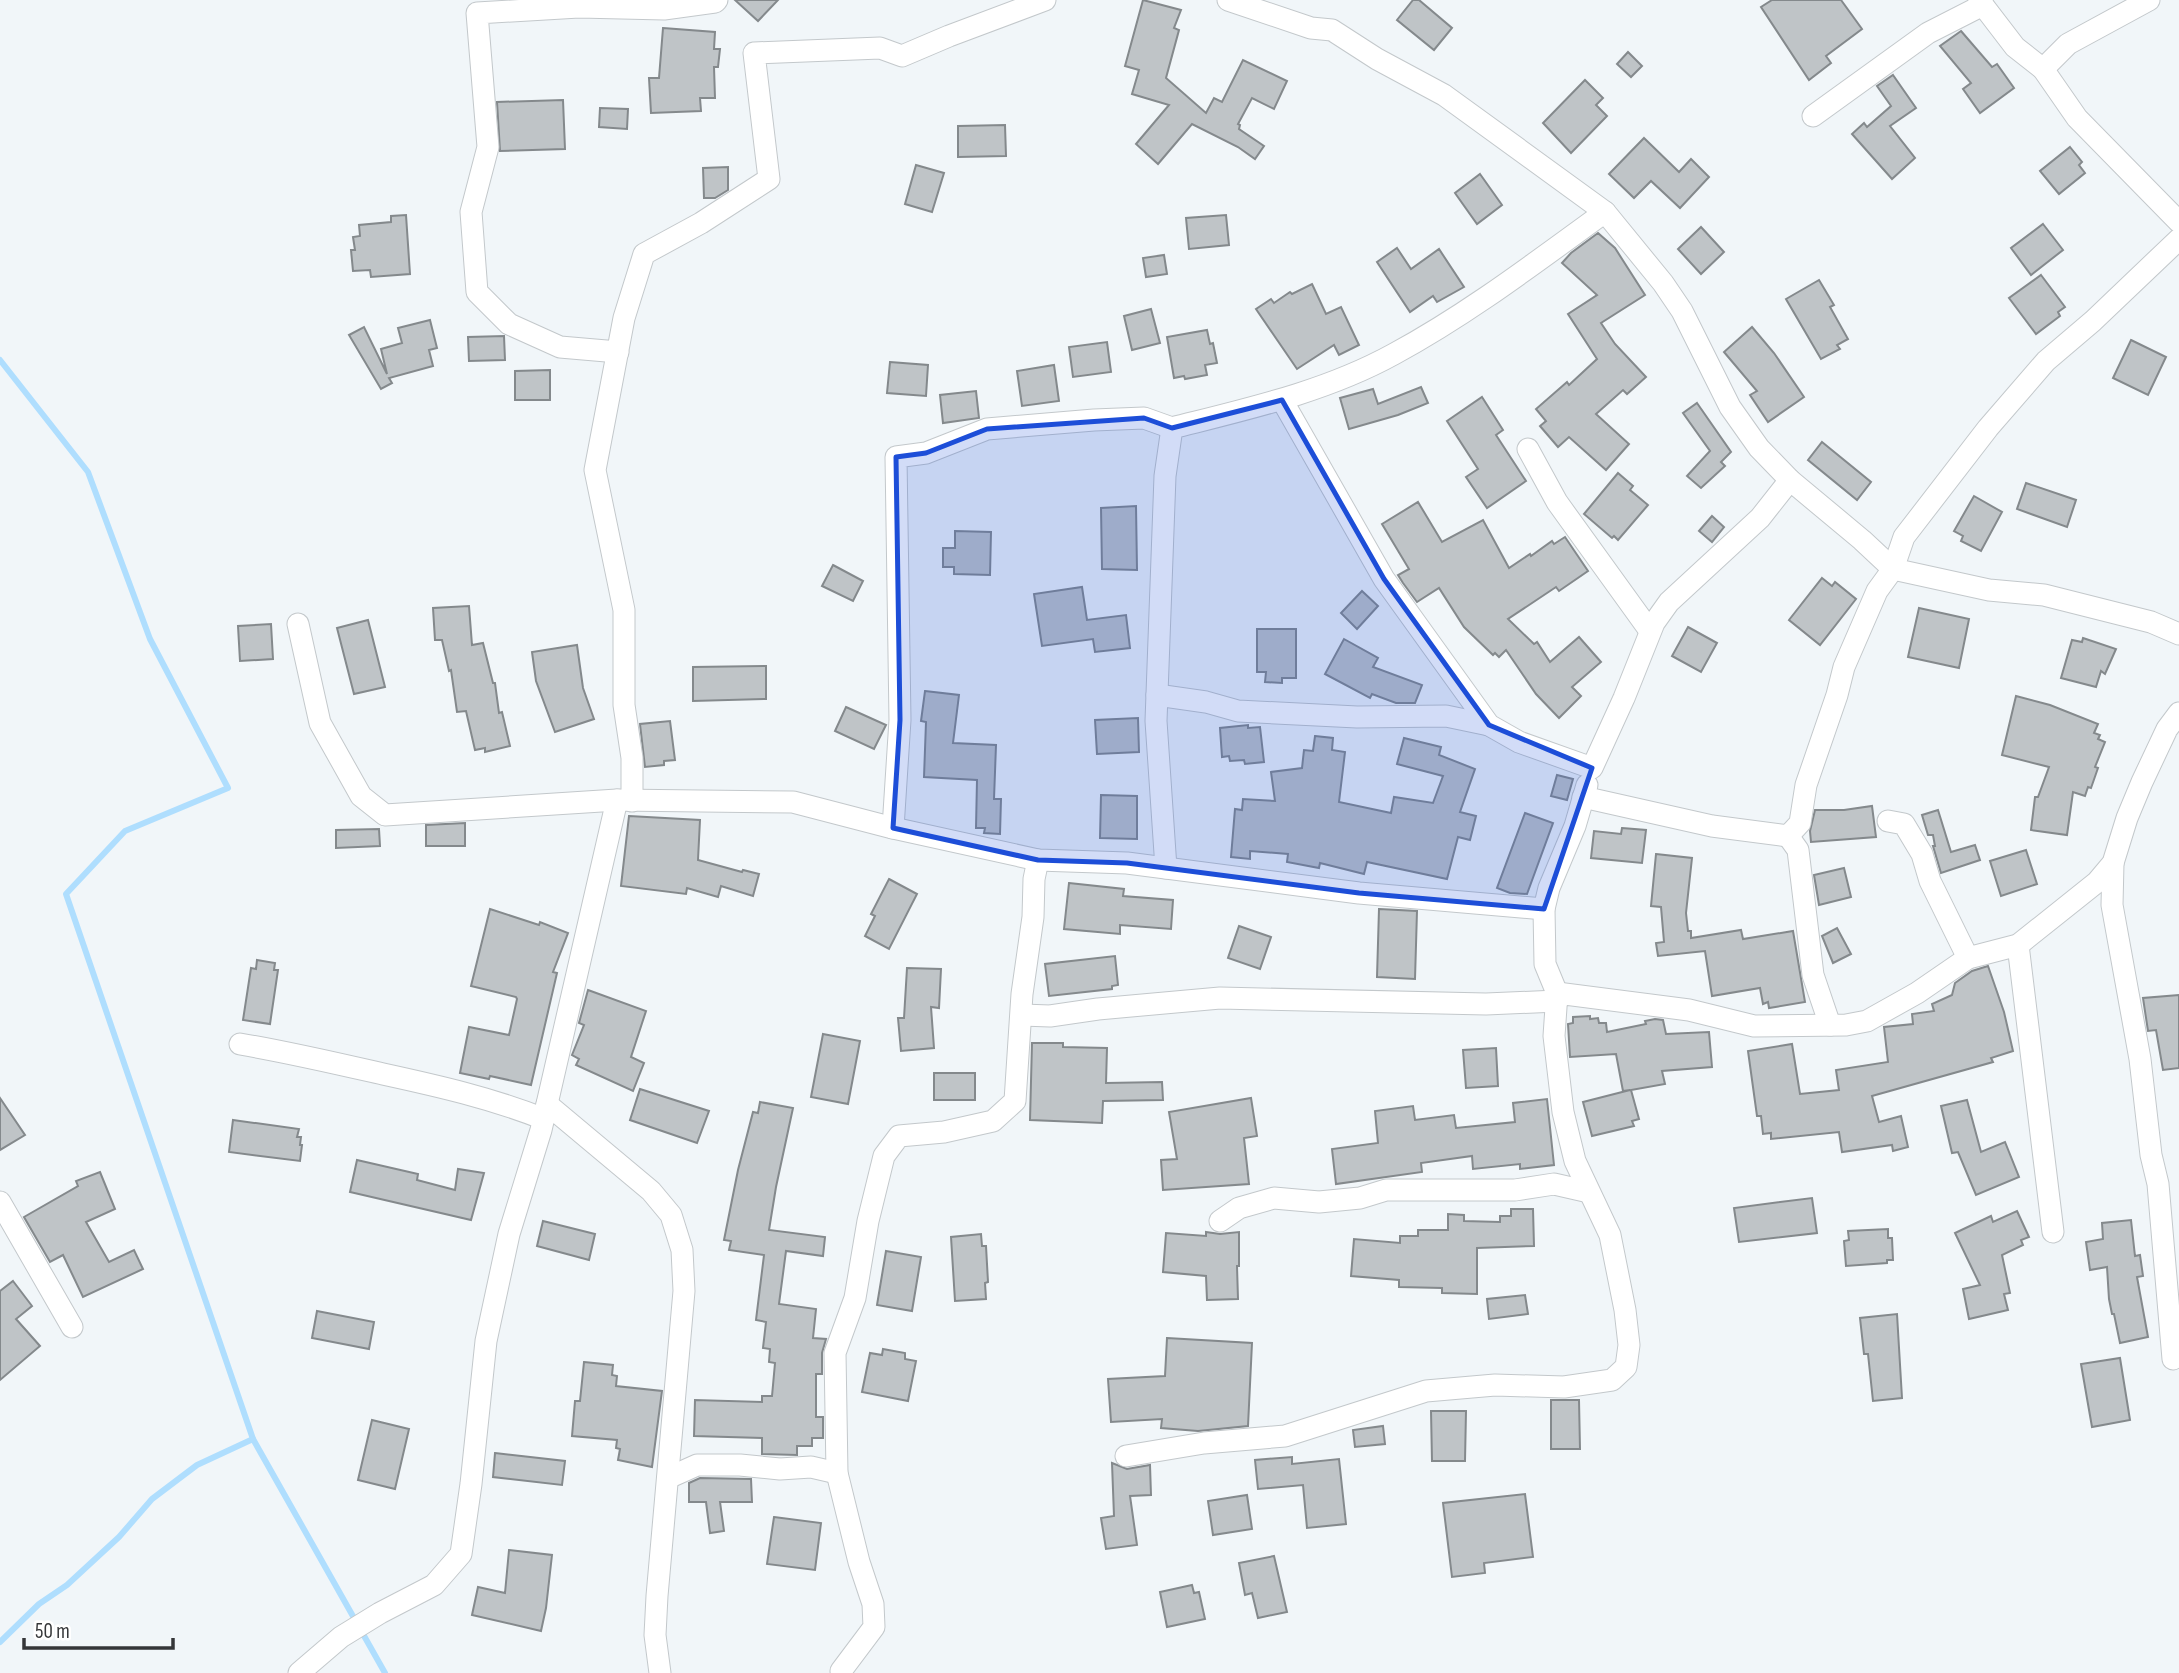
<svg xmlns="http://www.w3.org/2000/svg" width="2179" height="1673" viewBox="0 0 2179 1673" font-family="'Sofia Sans Condensed',sans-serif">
<rect width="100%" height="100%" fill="#f1f6f9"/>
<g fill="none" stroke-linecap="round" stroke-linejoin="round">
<g stroke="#afdefe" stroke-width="6">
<polyline points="0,360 88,472 150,639 228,788 125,831 66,894 253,1439 385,1673"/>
<polyline points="0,1642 39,1604 67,1585 119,1537 152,1499 197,1465 253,1439"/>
</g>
</g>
<g fill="#bfc4c7" stroke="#84898c" stroke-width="2">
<polygon points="735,0 778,0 758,21"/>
<polygon points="1143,0 1181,10 1174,28 1179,30 1166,78 1206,113 1214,98 1222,102 1243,60 1287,81 1274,109 1252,98 1238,124 1240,125 1239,129 1264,146 1255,159 1238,147 1192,124 1158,164 1136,144 1169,105 1132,94 1139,70 1125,66"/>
<polygon points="1413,0 1419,0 1452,28 1434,50 1397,20"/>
<polygon points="1772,0 1841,0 1862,29 1826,56 1831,63 1809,80 1761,7"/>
<polygon points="663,28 715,32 714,49 720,49 718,67 714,67 715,98 700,98 701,111 651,113 649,78 659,78"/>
<polygon points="1961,31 1992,67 1997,64 2014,88 1980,113 1963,89 1971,83 1940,46"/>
<polygon points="1628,52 1642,66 1631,77 1617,64"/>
<polygon points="1893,75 1916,108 1890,126 1915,158 1892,179 1852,134 1864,123 1867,127 1891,106 1877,86"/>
<polygon points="1585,80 1603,98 1596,105 1607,116 1571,153 1543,123"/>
<polygon points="563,100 565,149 500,151 497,102"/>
<polygon points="600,108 628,109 627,129 599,127"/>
<polygon points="1005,125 1006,156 958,157 958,126"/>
<polygon points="1644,138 1679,172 1691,159 1709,177 1680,208 1651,181 1634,198 1609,174"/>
<polygon points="2070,147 2082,162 2079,165 2085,173 2059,194 2040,171"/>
<polygon points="916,165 944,173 932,212 905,204"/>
<polygon points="728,167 728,190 715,198 704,198 703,168"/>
<polygon points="1480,174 1502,205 1477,224 1455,193"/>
<polygon points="406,215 410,274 371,277 370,270 353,271 351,250 355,250 353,237 360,236 359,225 391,222 391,216"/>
<polygon points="1226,215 1229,245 1189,249 1186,218"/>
<polygon points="2043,224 2063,250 2031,275 2011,248"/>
<polygon points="1701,227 1724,252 1701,274 1678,249"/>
<polygon points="1598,233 1615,248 1645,295 1601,323 1615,344 1646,377 1627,394 1623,390 1596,414 1629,444 1606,470 1569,437 1558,447 1540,426 1546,421 1536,409 1567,382 1569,385 1597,359 1568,314 1597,295 1562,263 1571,253"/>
<polygon points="1397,248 1411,269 1439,249 1464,287 1437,302 1433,296 1410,312 1377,262"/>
<polygon points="1164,255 1167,274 1146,277 1143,258"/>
<polygon points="2041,275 2065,307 2058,312 2060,316 2036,334 2009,298"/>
<polygon points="1819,280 1834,305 1830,307 1848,339 1837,345 1840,349 1821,359 1786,299"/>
<polygon points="1312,284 1326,314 1341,307 1359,345 1339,355 1334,345 1297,369 1256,309 1271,299 1274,303 1290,292 1292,294"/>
<polygon points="1151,309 1160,343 1132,350 1124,316"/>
<polygon points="430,320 437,348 429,350 433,366 389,378 392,383 381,389 349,335 364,327 387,374 381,349 402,343 398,328"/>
<polygon points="1752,327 1774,353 1804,397 1768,422 1750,395 1757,391 1724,352"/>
<polygon points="1207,330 1210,344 1213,343 1217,363 1205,365 1207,375 1185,379 1184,376 1174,378 1167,337"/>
<polygon points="504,336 505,360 469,361 468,337"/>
<polygon points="2131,340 2166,357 2148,395 2113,378"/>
<polygon points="1107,342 1111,372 1073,377 1069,347"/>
<polygon points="890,362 928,365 926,396 887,393"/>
<polygon points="1054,365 1059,401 1022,406 1017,371"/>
<polygon points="550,370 550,400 515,400 515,371"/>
<polygon points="1421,387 1428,403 1398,415 1349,429 1340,398 1373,389 1378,404"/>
<polygon points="976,391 979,418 943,423 940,395"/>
<polygon points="1482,397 1503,430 1496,435 1526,481 1487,508 1466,477 1478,469 1447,421"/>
<polygon points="1697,403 1731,452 1721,462 1725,466 1701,488 1687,476 1710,451 1683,413"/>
<polygon points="1822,442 1871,482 1857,500 1808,460"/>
<polygon points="1618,473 1633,486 1630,490 1648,505 1618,540 1614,536 1612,538 1584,514"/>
<polygon points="2026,483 2076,500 2067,527 2017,509"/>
<polygon points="1974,496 2002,512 1981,551 1961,541 1963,536 1954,531"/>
<polygon points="1418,502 1442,542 1483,520 1509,568 1530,554 1531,556 1552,541 1554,544 1565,537 1588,571 1559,591 1556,587 1508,619 1534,644 1537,642 1550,662 1579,637 1601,662 1572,687 1581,696 1559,718 1536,694 1506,650 1499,657 1495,653 1493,655 1464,627 1439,588 1417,602 1403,583 1398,575 1409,569 1382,524"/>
<polygon points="1136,506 1137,570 1102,569 1101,508"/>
<polygon points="1712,516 1724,527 1712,542 1699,531"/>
<polygon points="955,531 991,532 990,575 954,574 954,567 943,567 943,548 955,548"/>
<polygon points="833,565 863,581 853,601 822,586"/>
<polygon points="1822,578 1832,586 1835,582 1856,599 1820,645 1789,620"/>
<polygon points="1082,587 1087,620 1126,615 1130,648 1095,652 1093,639 1042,646 1034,594"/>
<polygon points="1362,591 1378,606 1357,629 1341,613"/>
<polygon points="469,606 472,645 483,643 493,683 495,683 499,713 502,712 510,746 485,752 485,748 475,750 466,711 457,712 451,670 449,671 442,640 435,640 433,608"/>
<polygon points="1919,608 1969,619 1959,668 1908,657"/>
<polygon points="368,620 385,687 354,694 337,628"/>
<polygon points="271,624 273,659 240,661 238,626"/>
<polygon points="1688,627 1717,643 1701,672 1672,656"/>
<polygon points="1257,629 1296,629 1296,678 1282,678 1282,683 1265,682 1266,672 1257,672"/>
<polygon points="2083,638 2116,649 2105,674 2101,671 2096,687 2061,678 2072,640 2082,642"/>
<polygon points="1344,639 1378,658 1373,667 1422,685 1415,703 1396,703 1372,694 1370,698 1325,674"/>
<polygon points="577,645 583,688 594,719 555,732 536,681 532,652"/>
<polygon points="766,666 766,699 693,701 693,667"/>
<polygon points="925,691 959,695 953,743 996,745 994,799 1001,799 1000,834 984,833 985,828 976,828 977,780 924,777 926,722 921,721"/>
<polygon points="2016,696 2050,705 2098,724 2094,733 2100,735 2098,739 2105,742 2095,767 2098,768 2091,788 2088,787 2085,796 2073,792 2067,835 2031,830 2035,797 2038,797 2049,767 2002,755"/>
<polygon points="846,707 886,725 874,749 835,731"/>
<polygon points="1138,718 1139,752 1097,754 1095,720"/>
<polygon points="670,721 675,760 664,761 664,765 645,767 640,724"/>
<polygon points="1248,725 1248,728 1260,727 1264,762 1245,764 1244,760 1230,761 1229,756 1222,757 1220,728"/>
<polygon points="1315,736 1333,738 1332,750 1345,752 1339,802 1391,813 1394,797 1433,803 1443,776 1397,764 1404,738 1441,747 1439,755 1475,769 1460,812 1476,816 1470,840 1458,837 1447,879 1367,862 1364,874 1320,863 1319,868 1287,862 1288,854 1250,851 1250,859 1231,857 1235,809 1242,810 1243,799 1275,801 1271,772 1302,768 1304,750 1313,751"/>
<polygon points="1557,775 1573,779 1567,800 1551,796"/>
<polygon points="1101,795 1137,796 1137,839 1100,838"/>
<polygon points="1872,806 1876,837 1811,842 1810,831 1815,810 1844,810"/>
<polygon points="1938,810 1951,852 1975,845 1980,860 1941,873 1933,846 1935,846 1933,835 1928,835 1922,815"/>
<polygon points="1525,813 1553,823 1527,894 1510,893 1497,888"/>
<polygon points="629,816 700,820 698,860 742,872 743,870 759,874 753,896 721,886 718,897 687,888 686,894 621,886"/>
<polygon points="465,823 465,846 426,846 426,825"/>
<polygon points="1622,828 1646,830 1642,863 1591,858 1594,831 1621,834"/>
<polygon points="379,829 380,846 336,848 336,830"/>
<polygon points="2026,850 2037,884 2001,896 1990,861"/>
<polygon points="1656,854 1692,858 1686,913 1688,931 1691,931 1691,938 1741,930 1743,939 1793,931 1805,1002 1769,1008 1768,1002 1763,1004 1760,988 1712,996 1705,951 1658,956 1656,943 1664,942 1661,907 1651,906"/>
<polygon points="1844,868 1851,897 1819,905 1814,875"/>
<polygon points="889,879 917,894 889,949 865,936 875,916 871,914"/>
<polygon points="1069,883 1124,889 1123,896 1173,900 1171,929 1120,925 1120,934 1064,929"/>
<polygon points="490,909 539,925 540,922 568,933 553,972 557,973 531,1085 490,1076 489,1079 460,1073 469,1027 509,1035 517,999 516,997 471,986"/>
<polygon points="1379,909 1417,911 1415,979 1377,977"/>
<polygon points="1239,926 1271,937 1260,969 1228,958"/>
<polygon points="1837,928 1851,954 1833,963 1822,936"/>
<polygon points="1115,956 1118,985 1112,986 1112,989 1049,996 1045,964"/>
<polygon points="257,960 275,963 274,970 278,970 270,1024 243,1020 251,968 256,969"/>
<polygon points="1988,966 2004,1012 2013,1051 1991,1058 1993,1062 1872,1096 1879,1122 1901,1116 1908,1147 1893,1151 1892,1145 1842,1152 1839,1132 1771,1139 1771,1133 1763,1134 1761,1116 1757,1116 1748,1051 1792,1044 1800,1094 1839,1090 1836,1070 1888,1062 1884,1027 1913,1024 1912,1014 1934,1011 1932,1004 1952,995 1955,983 1972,971"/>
<polygon points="907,968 941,969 939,1008 931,1007 934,1048 901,1051 898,1018 904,1018"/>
<polygon points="588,990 646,1011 631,1057 644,1063 633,1091 576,1065 579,1059 572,1055 584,1025 579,1023"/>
<polygon points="2179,995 2179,1068 2163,1070 2156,1030 2148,1031 2143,998"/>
<polygon points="1590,1016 1590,1019 1598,1018 1599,1023 1606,1023 1607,1032 1646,1024 1645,1021 1655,1019 1663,1020 1666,1034 1709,1032 1712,1067 1662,1071 1665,1084 1631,1090 1639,1119 1632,1121 1634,1126 1592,1136 1583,1102 1630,1090 1623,1091 1616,1054 1570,1057 1568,1024 1573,1023 1573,1017"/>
<polygon points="823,1034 860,1041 848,1104 811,1097"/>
<polygon points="1032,1043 1063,1043 1063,1047 1107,1048 1106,1083 1162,1082 1163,1100 1103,1101 1102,1123 1030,1120"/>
<polygon points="1496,1048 1498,1086 1466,1088 1463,1050"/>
<rect x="934" y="1073" width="41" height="27"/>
<polygon points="640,1089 709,1111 697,1143 630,1120"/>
<polygon points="0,1098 25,1135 0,1150"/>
<polygon points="1251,1098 1257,1136 1244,1138 1249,1184 1163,1190 1161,1160 1177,1159 1169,1112"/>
<polygon points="1547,1099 1554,1165 1520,1169 1520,1164 1473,1169 1472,1156 1421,1163 1422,1172 1336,1184 1332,1149 1378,1143 1375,1111 1413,1106 1415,1120 1454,1115 1456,1128 1515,1122 1513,1103"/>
<polygon points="1967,1100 1981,1152 2005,1142 2019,1177 1976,1195 1958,1152 1952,1153 1941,1106"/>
<polygon points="760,1102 793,1108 776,1187 769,1230 825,1237 823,1256 786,1251 779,1304 816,1309 813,1338 826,1339 822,1353 822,1374 816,1374 816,1417 823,1417 823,1438 812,1438 812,1446 797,1446 797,1455 762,1454 762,1438 694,1436 695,1400 762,1402 762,1396 772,1396 775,1363 769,1362 770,1349 763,1348 766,1322 756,1320 764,1255 729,1250 731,1241 724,1240 738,1170 753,1112 758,1113"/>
<polygon points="233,1120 299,1129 297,1137 301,1137 300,1145 302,1145 300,1161 229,1152"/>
<polygon points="357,1160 418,1174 417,1180 455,1190 458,1169 484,1173 471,1220 350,1192"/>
<polygon points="100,1172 115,1209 86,1222 109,1262 134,1250 143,1269 83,1297 63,1255 50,1262 24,1217 78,1186 76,1181"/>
<polygon points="1812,1198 1817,1233 1739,1242 1734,1208"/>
<polygon points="1511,1209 1533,1209 1534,1246 1477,1248 1477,1294 1442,1293 1442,1288 1399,1287 1399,1280 1351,1276 1354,1239 1400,1243 1400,1236 1418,1236 1418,1230 1448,1230 1448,1214 1464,1215 1464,1221 1500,1222 1500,1216 1511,1216"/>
<polygon points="2017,1211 2029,1237 2021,1240 2023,1245 2002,1255 2010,1293 2004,1294 2008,1310 1969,1319 1963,1289 1980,1285 1955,1233 1991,1216 1993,1222"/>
<polygon points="2131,1220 2135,1256 2140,1255 2143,1276 2137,1277 2148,1337 2120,1343 2114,1314 2112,1314 2109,1299 2107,1267 2090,1270 2086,1242 2103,1239 2102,1223"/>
<polygon points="543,1221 595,1234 589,1260 537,1246"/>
<polygon points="1888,1229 1888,1238 1892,1238 1893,1260 1887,1260 1887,1263 1846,1266 1844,1241 1849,1240 1848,1231"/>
<polygon points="1206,1232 1220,1234 1239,1232 1239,1266 1237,1266 1238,1299 1207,1300 1206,1276 1163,1272 1166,1233 1206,1236"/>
<polygon points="981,1234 982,1246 986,1246 988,1282 985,1283 986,1299 955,1301 951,1237"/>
<polygon points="886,1251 921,1257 912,1311 877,1305"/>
<polygon points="13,1281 32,1306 16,1319 40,1346 0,1380 0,1291"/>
<polygon points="1525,1295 1528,1314 1489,1319 1487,1299"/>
<polygon points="317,1311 374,1322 369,1349 312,1338"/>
<polygon points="1897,1314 1902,1398 1873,1401 1868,1354 1864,1354 1860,1318"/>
<polygon points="1167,1338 1252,1343 1248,1426 1198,1431 1161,1428 1162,1419 1111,1422 1108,1379 1165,1376"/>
<polygon points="883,1349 905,1353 905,1359 916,1361 908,1401 862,1392 870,1353 882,1355"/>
<polygon points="2120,1358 2130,1420 2092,1427 2081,1364"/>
<polygon points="584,1362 613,1365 612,1375 617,1376 616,1386 662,1391 652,1467 618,1460 620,1449 616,1448 617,1440 572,1436 575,1401 580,1401"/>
<polygon points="1551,1400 1579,1400 1580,1449 1551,1449"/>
<polygon points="1431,1411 1466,1411 1465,1461 1432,1461"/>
<polygon points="372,1420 409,1429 395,1489 358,1480"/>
<polygon points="1383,1426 1385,1444 1355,1447 1353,1430"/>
<polygon points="495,1453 565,1461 562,1485 493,1477"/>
<polygon points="1292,1457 1292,1464 1339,1459 1346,1524 1307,1528 1303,1485 1258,1489 1255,1460"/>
<polygon points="1112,1463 1127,1469 1150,1465 1151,1495 1130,1496 1137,1545 1106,1549 1101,1518 1114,1516"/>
<polygon points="700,1478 751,1479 752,1502 720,1502 724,1531 710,1533 706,1502 689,1502 689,1483"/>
<polygon points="1525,1494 1533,1557 1484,1563 1485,1573 1452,1577 1443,1503"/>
<polygon points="1247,1495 1252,1529 1213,1535 1208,1501"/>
<polygon points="774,1517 821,1523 815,1570 767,1564"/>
<polygon points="509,1550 552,1555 546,1608 541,1631 472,1615 478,1587 505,1593"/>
<polygon points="1274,1556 1287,1612 1258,1618 1252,1593 1245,1595 1239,1563"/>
<polygon points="1192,1585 1194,1593 1199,1592 1205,1619 1167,1627 1160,1592"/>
</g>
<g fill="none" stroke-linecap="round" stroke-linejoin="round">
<defs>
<g id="street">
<polyline points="1228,0 1311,28 1332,30 1377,59 1444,95 1605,212 1663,283 1682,311 1730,407 1759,448 1790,480 1862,540 1893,569 1989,590 2044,595 2151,622 2179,634"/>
<polyline points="1979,0 2015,47 2043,69 2077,118 2179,222"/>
<polyline points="2043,69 2068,44 2149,0"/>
<polyline points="1813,116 1928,33 1983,5"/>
<polyline points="618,352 560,347 509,324 477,292 471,212 488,147 477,13 579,7 664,9 715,2 717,0"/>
<polyline points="1282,400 1384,579 1489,725 1519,742 1592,768 1624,698 1654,623 1669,602 1760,518 1790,480"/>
<polyline points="1528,449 1557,502 1650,631"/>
<polyline points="298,624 320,723 361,796 385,815 617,800 793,802 893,828 1038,860 1127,863 1359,893 1544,909"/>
<polyline points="1157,695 1206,702 1238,711 1357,717 1446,716 1489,725"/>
<polyline points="1583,797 1712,826 1788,836 1800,823 1806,785 1837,695 1844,667 1877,591 1893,569 1904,537 1988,428 2046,361 2093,321 2179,239"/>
<polyline points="632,801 632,758 624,705 624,610 595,470 624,318 644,254 701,223 769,179 754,53 880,48 902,56 949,36 1045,0"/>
<polyline points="1888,821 1904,824 1922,854 1930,881 1968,958"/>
<polyline points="893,828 900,720 896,457 926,453 987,429 1094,420 1144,418 1172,428"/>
<polyline points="1788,836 1798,850 1813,975 1830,1025"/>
<polyline points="2113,863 2112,905 2140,1059 2151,1155 2158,1184 2173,1359"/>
<path d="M1166,868L1156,721L1165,476L1172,428C1247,409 1325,392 1394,354C1468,314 1536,262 1605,212"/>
<polyline points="2018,945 2053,1232"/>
<polyline points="1557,993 1545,964 1544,909 1549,888 1575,826 1587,785"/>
<polyline points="1022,1015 1050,1016 1098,1009 1220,998 1486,1004 1557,1001"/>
<path d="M240,1044C288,1052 335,1063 383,1074C438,1086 491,1098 544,1119"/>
<polyline points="547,1104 651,1191 671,1215 682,1250 684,1291 657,1596 655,1635 660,1673"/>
<polyline points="0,1202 72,1327"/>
<polyline points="1220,1221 1239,1208 1274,1198 1319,1202 1360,1198 1386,1190 1515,1190 1554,1184 1589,1192"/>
<polyline points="1126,1456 1204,1443 1285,1436 1426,1391 1495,1385 1564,1387 1612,1380 1626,1367 1629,1345 1625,1310 1610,1235 1575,1161 1563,1112 1554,1036 1557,993 1689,1010 1754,1026 1846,1025 1867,1021 1917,993 1968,958 2018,945 2097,882 2113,863 2127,818 2142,782 2167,729 2179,713"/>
<polyline points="668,1478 697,1465 740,1465 780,1469 811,1467 837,1473"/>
<polyline points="841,1671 874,1627 873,1604 859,1562 837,1473 835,1353 855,1298 868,1221 884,1156 899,1136 944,1132 993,1121 1015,1101 1022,994 1033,917 1034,879 1038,860"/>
<polyline points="299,1673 341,1637 380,1613 434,1585 461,1554 471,1484 486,1341 509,1234 541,1130 617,800"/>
</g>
</defs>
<use href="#street" stroke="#c3c8cb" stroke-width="23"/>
<use href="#street" stroke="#fff" stroke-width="21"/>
</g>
<path fill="#1d4ed8" fill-opacity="0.2" stroke="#1d4ed8" stroke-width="5" stroke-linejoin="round" d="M1282,400L1384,579L1489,725L1592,768L1544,909L1359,893L1127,863L1038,860L893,828L900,720L896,457L926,453L987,429L1144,418L1172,428Z"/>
<path d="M24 1638v10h149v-10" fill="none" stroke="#343638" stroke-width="3.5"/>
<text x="35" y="1638" font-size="21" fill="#343638" stroke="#ffffff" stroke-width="5" paint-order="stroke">50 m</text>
</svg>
